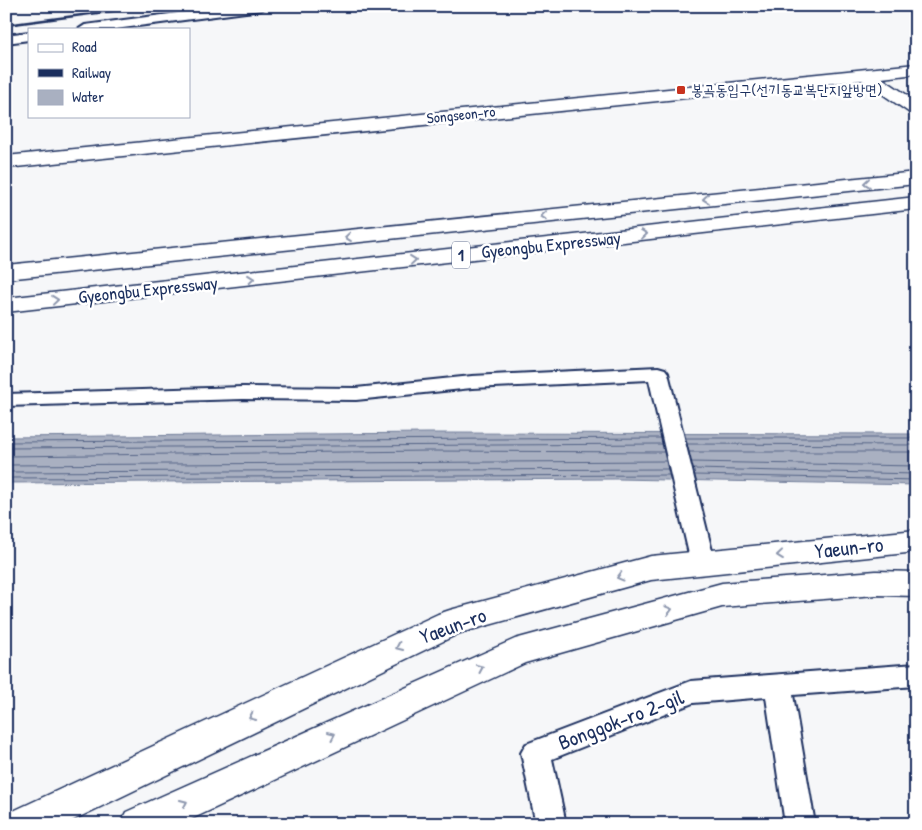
<svg xmlns="http://www.w3.org/2000/svg" width="922" height="830" viewBox="0 0 922 830" font-family="'Patrick Hand','Poor Story',sans-serif">
<rect width="100%" height="100%" fill="#f6f7f9"/>
<filter id="ink" filterUnits="userSpaceOnUse"><feTurbulence type="fractalNoise" baseFrequency=".02" numOctaves="2"/><feDisplacementMap in="SourceGraphic" scale="10" xChannelSelector="R" yChannelSelector="G"/><feConvolveMatrix kernelMatrix="1 2 1 2 8 2 1 2 1" color-interpolation-filters="sRGB"/></filter>
<g filter="url(#ink)">
<polygon fill="#a9b0c1" stroke="#707c99" points="428,433 916,434 916,485 617,479 6,483 6,437"/>
<g fill="none" stroke-linecap="round" stroke-linejoin="round">
<g stroke="#546386" stroke-width="1">
<polyline points="685,438 916,438"/>
<polyline points="6,442 661,438"/>
<polyline points="687,444 916,445"/>
<polyline points="6,448 662,444"/>
<polyline points="689,452 916,452"/>
<polyline points="6,456 428,451 664,452"/>
<polyline points="691,462 916,466"/>
<polyline points="6,465 666,461"/>
<polyline points="693,469 916,474"/>
<polyline points="6,472 668,469"/>
<polyline points="695,475 916,480"/>
<polyline points="6,478 670,475"/>
</g>
<defs>
<g id="street">
<polygon points="232,6 267,6 261,10 115,29 79,29 85,25"/>
<polygon points="29,32 29,40 6,43 6,35"/>
<polygon points="658,367 665,369 668,373 715,563 712,569 703,572 694,569 691,563 649,380 472,388 356,400 243,399 6,406 6,394 243,387 356,388 472,376"/>
<polygon points="916,664 916,686 793,695 815,824 785,824 766,697 693,703 552,759 566,824 536,824 521,753 526,744 691,681"/>
</g>
<g id="secondary">
<polygon points="916,64 916,74 882,78 916,101 916,114 910,113 862,80 6,168 6,156"/>
<polygon points="916,530 916,552 651,580 460,633 65,824 6,824 11,812 438,614 450,610 651,556"/>
<polygon points="876,571 916,572 916,596 876,595 722,607 525,663 181,824 120,824 126,812 515,639 722,583"/>
</g>
<g id="highway">
<polygon points="916,172 916,184 6,279 6,265"/>
<polygon points="916,197 916,209 6,312 6,298"/>
</g>
</defs>
<use href="#street" stroke="#1b2f5e" stroke-width="4"/>
<use href="#secondary" stroke="#1b2f5e" stroke-width="3"/>
<use href="#highway" stroke="#1b2f5e" stroke-width="3"/>
<use href="#street" fill="#fff" fill-rule="evenodd"/>
<use href="#secondary" fill="#fff" fill-rule="evenodd"/>
<use href="#highway" fill="#fff" fill-rule="evenodd"/>
<polyline stroke="#1b2f5e" stroke-width="2.5" points="6,25 151,6"/>
</g>
<defs><path id="oneway-chevron" d="M-2-3.5L2.5 0L-2 3.5" fill="none" stroke-width="1.6" stroke-linecap="round" stroke-linejoin="round" transform="scale(1.25)"/></defs>
<g stroke="#8d97ae">
<use href="#oneway-chevron" transform="translate(867 183) rotate(174)"/>
<use href="#oneway-chevron" transform="translate(706 199) rotate(174)"/>
<use href="#oneway-chevron" transform="translate(544 216) rotate(174)"/>
<use href="#oneway-chevron" transform="translate(644 234) rotate(-6)"/>
<use href="#oneway-chevron" transform="translate(348 237) rotate(174)"/>
<use href="#oneway-chevron" transform="translate(413 260) rotate(-6)"/>
<use href="#oneway-chevron" transform="translate(251 279) rotate(-6)"/>
<use href="#oneway-chevron" transform="translate(55 300) rotate(-6)"/>
<use href="#oneway-chevron" transform="translate(780 555) rotate(174)"/>
<use href="#oneway-chevron" transform="translate(620 577) rotate(165)"/>
<use href="#oneway-chevron" transform="translate(669 610) rotate(-15)"/>
<use href="#oneway-chevron" transform="translate(399 647) rotate(155)"/>
<use href="#oneway-chevron" transform="translate(480 668) rotate(-24)"/>
<use href="#oneway-chevron" transform="translate(252 717) rotate(155)"/>
<use href="#oneway-chevron" transform="translate(332 735) rotate(-24)"/>
<use href="#oneway-chevron" transform="translate(184 803) rotate(-25)"/>
</g>
</g>
<rect fill="#c8321e" stroke="#fff" stroke-width="2" x="676" y="85" width="10" height="10" rx="2.5"/>
<g text-anchor="middle" stroke-width="5" stroke-linejoin="round" paint-order="stroke">
<g font-size="15" fill="#1b2f5e" stroke="#fff" text-anchor="start">
<text x="691" y="95">봉곡동입구(선기동교복단지앞방면)</text>
</g>
<g font-size="15" fill="#1b2f5e" stroke="#fff">
<text transform="translate(461 115) rotate(-6)" y="5">Songseon-ro</text>
</g>
<rect fill="#fff" stroke="#5f6d8e" stroke-width="1" x="452" y="241.5" width="18" height="27" rx="4"/>
<g font-size="16" font-weight="bold" fill="#1b2f5e">
<text x="461" y="261">1</text>
</g>
<g font-size="18" fill="#1b2f5e" stroke="#fff">
<text transform="translate(551 245) rotate(-6)" y="6">Gyeongbu Expressway</text>
<text transform="translate(148 290) rotate(-6)" y="6">Gyeongbu Expressway</text>
</g>
<g font-size="21" fill="#1b2f5e" stroke="#fff">
<text transform="translate(849 548) rotate(-6)" y="7">Yaeun-ro</text>
<text transform="translate(453 626) rotate(-20)" y="7">Yaeun-ro</text>
<text transform="translate(621 720) rotate(-21)" y="7">Bonggok-ro 2-gil</text>
</g>
</g>
<rect width="922" height="830" fill="none" stroke="#fff" stroke-width="25"/>
<rect x="12" y="12" width="897" height="805" fill="none" stroke="#1b2f5e" stroke-width="2" filter="url(#ink)"/>
<rect x="28" y="28" width="162" height="90" fill="#ffffff" stroke="#a4acbf"/>
<rect x="38" y="44" width="25" height="8" fill="#ffffff" stroke="#a4acbf"/>
<text x="72" y="52" font-size="15" fill="#1b2f5e">Road</text>
<rect x="38" y="69" width="25" height="8" fill="#1b2f5e" stroke="#a4acbf"/>
<text x="72" y="78" font-size="15" fill="#1b2f5e">Railway</text>
<rect x="38" y="90" width="25" height="15" fill="#a9b0c1" stroke="#a4acbf"/>
<text x="72" y="102" font-size="15" fill="#1b2f5e">Water</text>
</svg>
